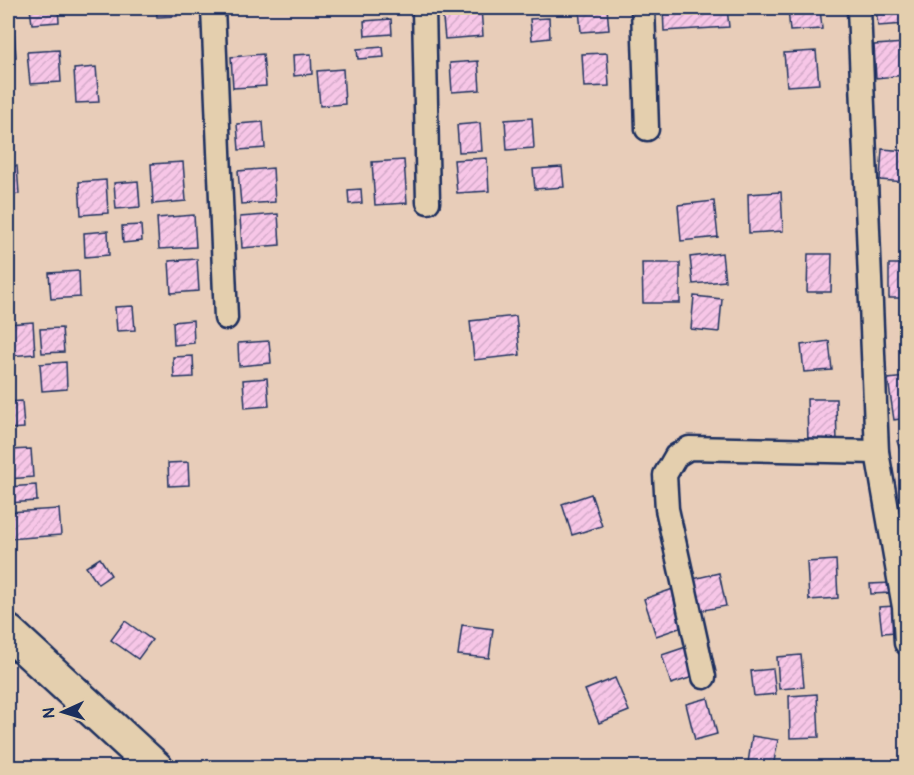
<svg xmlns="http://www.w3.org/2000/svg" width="914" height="775" viewBox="0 0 914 775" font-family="Pangolin,sans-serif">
<defs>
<pattern id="building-hatch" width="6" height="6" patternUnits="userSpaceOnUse" patternTransform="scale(1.5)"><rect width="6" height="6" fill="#f7c6e7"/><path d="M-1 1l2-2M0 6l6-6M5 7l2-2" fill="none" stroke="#d3aac9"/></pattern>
</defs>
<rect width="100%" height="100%" fill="#e8cdb9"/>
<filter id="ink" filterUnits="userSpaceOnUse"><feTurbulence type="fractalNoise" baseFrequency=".0167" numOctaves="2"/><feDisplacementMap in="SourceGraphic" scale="12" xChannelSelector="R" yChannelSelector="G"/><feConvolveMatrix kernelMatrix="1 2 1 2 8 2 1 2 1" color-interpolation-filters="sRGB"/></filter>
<g filter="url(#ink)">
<g fill="url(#building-hatch)" stroke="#1b2f5e" stroke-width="1.5">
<polygon points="30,8 58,8 59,22 32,24"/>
<polygon points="156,8 177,8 177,16 157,17"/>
<polygon points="481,8 483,36 445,39 442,9"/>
<polygon points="579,8 607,8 609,30 581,32"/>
<polygon points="663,8 727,8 729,27 664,31"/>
<polygon points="788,8 820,8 822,29 790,31"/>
<polygon points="876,8 905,8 906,24 878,26"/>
<polygon points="549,18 550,38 532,40 530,19"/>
<polygon points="391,19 392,34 365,36 364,21"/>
<polygon points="8,30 14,30 16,57 8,58"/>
<polygon points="906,43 906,75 876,78 874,45"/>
<polygon points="383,47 384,57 358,59 357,49"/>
<polygon points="59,50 61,82 30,84 27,52"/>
<polygon points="816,51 819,84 787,86 784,53"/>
<polygon points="607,53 609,86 584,87 582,54"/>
<polygon points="263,54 266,86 233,88 231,57"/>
<polygon points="311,54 312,74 294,76 293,55"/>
<polygon points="478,61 480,90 452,92 450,63"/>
<polygon points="96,67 99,102 76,103 74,69"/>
<polygon points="343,69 345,104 320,106 317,71"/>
<polygon points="532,118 534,148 507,150 505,120"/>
<polygon points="263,122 265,148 239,150 237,124"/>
<polygon points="480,123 482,151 459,152 457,125"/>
<polygon points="882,149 906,151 906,182 880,180"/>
<polygon points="487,158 489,191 457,193 454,160"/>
<polygon points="404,160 407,203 375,205 372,162"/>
<polygon points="183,162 186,201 153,204 151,164"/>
<polygon points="8,166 17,166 19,194 8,195"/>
<polygon points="562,167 564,187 535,189 533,169"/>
<polygon points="273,168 275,202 241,204 238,171"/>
<polygon points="106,180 108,213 81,215 79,182"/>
<polygon points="138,181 140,207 116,209 114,183"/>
<polygon points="361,189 362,203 349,204 348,190"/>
<polygon points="781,192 783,231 749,233 748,194"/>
<polygon points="714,201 718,237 681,241 678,205"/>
<polygon points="278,214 280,245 242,248 240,217"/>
<polygon points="194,215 196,247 159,249 157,218"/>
<polygon points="141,225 142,241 123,243 122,226"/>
<polygon points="108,231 109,255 85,257 84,233"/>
<polygon points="722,253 725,281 693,284 690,257"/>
<polygon points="808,254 832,254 831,292 807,292"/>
<polygon points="197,259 199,291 171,293 169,261"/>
<polygon points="642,263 680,263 680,303 643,303"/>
<rect x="889" y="264" width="17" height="34"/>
<polygon points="79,271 80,297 51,299 49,273"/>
<polygon points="694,296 722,299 719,332 691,329"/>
<polygon points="133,306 135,330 117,331 115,307"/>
<polygon points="516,316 520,355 474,360 470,321"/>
<polygon points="193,320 194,343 174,345 173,322"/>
<polygon points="33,322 35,354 8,356 8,324"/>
<polygon points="62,328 64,352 42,353 40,329"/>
<polygon points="269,341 271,363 239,366 238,343"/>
<polygon points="829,341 832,370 804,372 801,345"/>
<polygon points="193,356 194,377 174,378 173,357"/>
<polygon points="66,362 67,389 42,391 40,364"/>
<polygon points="906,377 906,418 894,420 888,379"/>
<polygon points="267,378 269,406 245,408 243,380"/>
<polygon points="807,399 836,399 837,444 808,445"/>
<polygon points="22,401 24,428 8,429 8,402"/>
<polygon points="906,438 906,468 897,441"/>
<polygon points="31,449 33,477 8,479 8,450"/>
<polygon points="188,462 189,485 169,486 168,463"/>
<polygon points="36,485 37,501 8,503 8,487"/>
<polygon points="591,494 602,526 572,535 562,504"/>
<polygon points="59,509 61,535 8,539 8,512"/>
<polygon points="100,558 111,575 98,584 86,567"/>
<polygon points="836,560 838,598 809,600 807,562"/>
<polygon points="719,573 726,606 699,611 693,579"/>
<polygon points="891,583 891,593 871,594 870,584"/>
<polygon points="673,589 685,626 656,636 644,599"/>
<polygon points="895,606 897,632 882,633 879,607"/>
<polygon points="125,621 152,640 138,659 111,640"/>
<polygon points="462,625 493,629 489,658 458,655"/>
<polygon points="689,646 699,675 671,684 662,655"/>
<polygon points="801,655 804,687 779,689 777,657"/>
<polygon points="773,669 776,694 754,696 751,671"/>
<polygon points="615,678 629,711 599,723 585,690"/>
<polygon points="817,694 819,737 790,738 789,696"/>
<polygon points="708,698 717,734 695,740 686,704"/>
<polygon points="752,736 778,740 773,767 748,763"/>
</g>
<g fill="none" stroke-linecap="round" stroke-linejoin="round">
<defs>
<g id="street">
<polyline points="213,8 226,318"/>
<polyline points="424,8 428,202"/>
<polyline points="643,8 647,129"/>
<polyline points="859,8 877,452 904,607 906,643"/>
<polyline points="704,677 667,509 665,475 676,456 689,448 877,452"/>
</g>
<polyline id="primary" points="8,632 156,768"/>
</defs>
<use href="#street" stroke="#1b2f5e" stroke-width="27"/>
<use href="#primary" stroke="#1b2f5e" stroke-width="38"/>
<use href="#street" stroke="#e4cfae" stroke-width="22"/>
<use href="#primary" stroke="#e4cfae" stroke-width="33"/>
</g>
</g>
<rect width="914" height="775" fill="none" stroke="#e4cfae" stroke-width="30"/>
<rect x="15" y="15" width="884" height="745" fill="none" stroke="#1b2f5e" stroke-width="2" filter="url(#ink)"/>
<g transform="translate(63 712) rotate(266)" stroke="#e4cfae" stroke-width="4.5" paint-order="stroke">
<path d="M0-4.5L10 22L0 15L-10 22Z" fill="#1b2f5e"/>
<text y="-9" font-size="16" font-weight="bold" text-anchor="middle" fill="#1b2f5e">N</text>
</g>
</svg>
